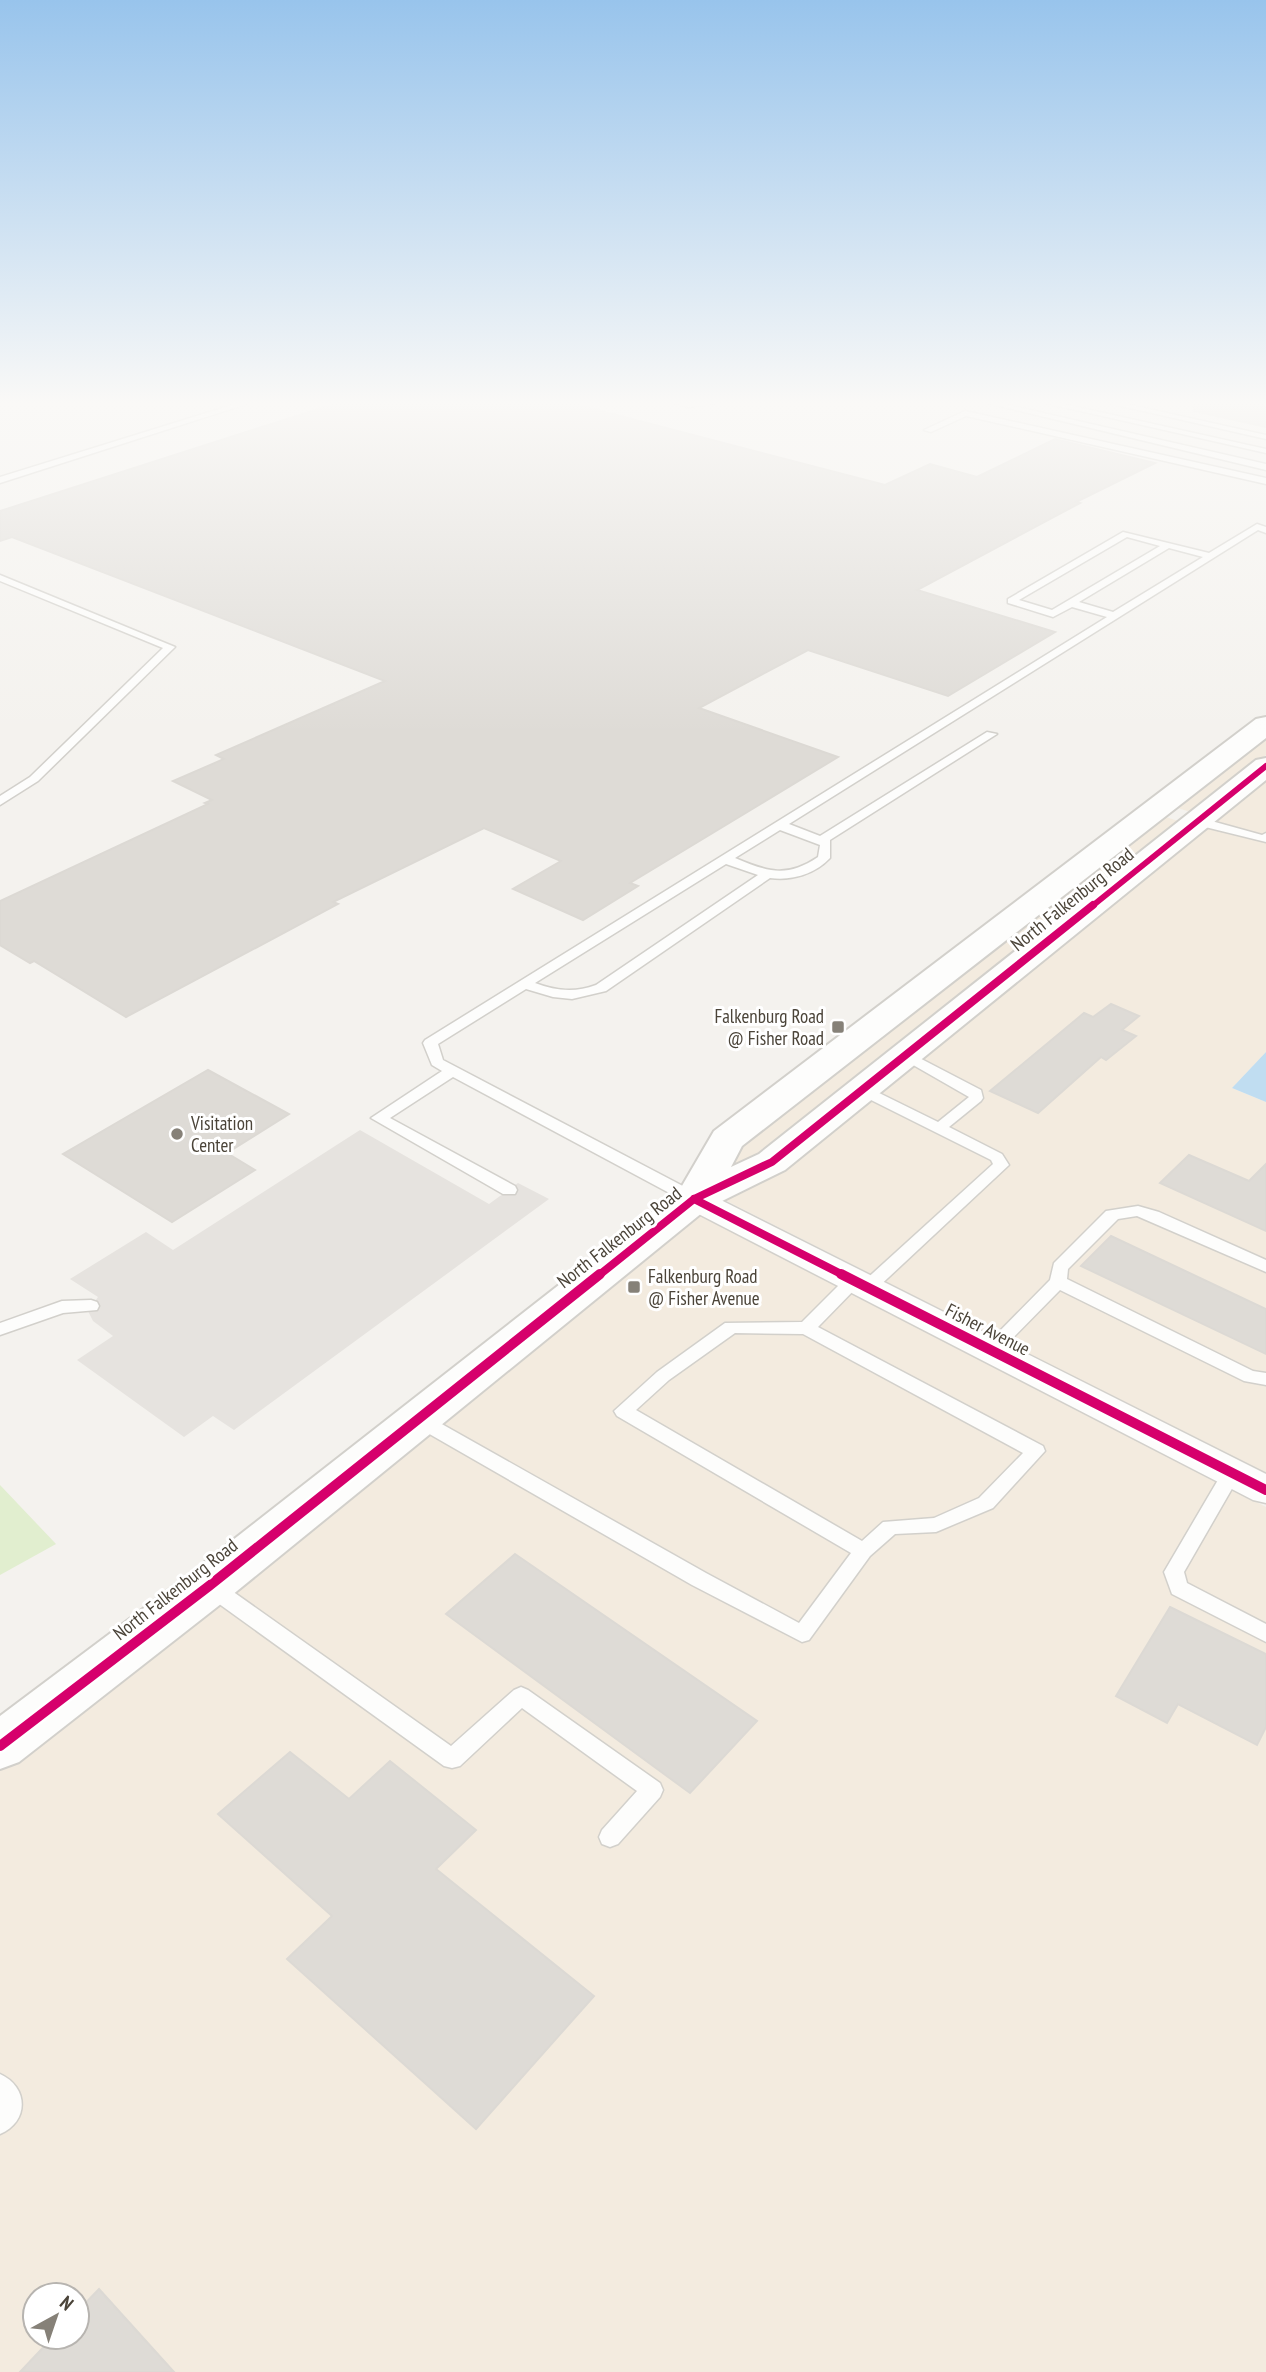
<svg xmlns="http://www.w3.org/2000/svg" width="1266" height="2372" viewBox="0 0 1266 2372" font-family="'PT Sans Narrow',sans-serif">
<rect width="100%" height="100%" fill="#f4f2ee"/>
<g fill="#f3ebdf" fill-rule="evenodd">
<polygon points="1266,736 1266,755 1193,813 1175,807"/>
<polygon points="1266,778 1266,1052 1232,1088 1266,1102 1266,1474 721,1198"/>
<polygon points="1163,816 1181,822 761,1155 726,1172 741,1143"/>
<path d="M696,1213L1266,1507V2372H0V1766ZM35,2295H77V2337H35Z"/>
</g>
<polygon fill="#e1eecf" points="0,1485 56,1544 0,1575"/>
<polygon fill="#e6e3df" points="360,1130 489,1204 518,1183 549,1199 234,1430 213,1416 184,1437 77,1360 113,1336 93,1321 88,1311 98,1297 70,1279 146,1232 173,1250"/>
<polygon fill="#c0ddf1" points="1266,1052 1266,1102 1232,1088"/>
<g fill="#dedbd6" stroke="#dcd9d4" stroke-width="2">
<polygon points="343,401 450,401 460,404 468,401 563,401 885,485 930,464 977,477 1055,439 1155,463 1076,502 1080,503 917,590 1055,632 948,696 808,650 699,708 838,757 630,883 638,886 583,920 513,889 561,861 484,828 333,902 338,904 126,1017 34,961 30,963 0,945 0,901 208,804 205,803 212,800 173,781 224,759 216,755 385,681 12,537 0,541 0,511"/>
<polygon points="1195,401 1252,401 1266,404 1266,427 1194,411"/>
<polygon points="1111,1004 1139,1016 1122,1030 1136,1036 1106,1060 1101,1057 1038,1113 990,1091 1084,1013 1093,1017"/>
<polygon points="208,1070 289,1114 227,1153 255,1170 172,1222 63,1154"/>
<polygon points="1189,1155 1249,1181 1266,1164 1266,1231 1160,1183"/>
<polygon points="1111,1236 1266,1309 1266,1354 1081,1266"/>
<polygon points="515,1554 757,1721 690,1793 446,1614"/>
<polygon points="1170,1607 1266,1654 1266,1727 1257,1745 1178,1704 1167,1723 1116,1696"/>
<polygon points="290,1752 349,1799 390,1761 476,1830 436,1869 594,1996 476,2129 287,1959 332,1916 218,1814"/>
<polygon points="99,2289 174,2372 20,2372 53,2337 77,2337 77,2312"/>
</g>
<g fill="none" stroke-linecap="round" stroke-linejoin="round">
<defs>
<g id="service">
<polygon points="245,401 256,401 0,483 0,477"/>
<polygon points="667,401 730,401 689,407"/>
<polygon points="978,401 991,401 1266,464 1266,470"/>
<polygon points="1036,401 1050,401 1266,449 1266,453"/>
<polygon points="1099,401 1113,401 1266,435 1266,439"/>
<polygon points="965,411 1266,478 1266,484 966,416 931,432 924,430"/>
<path d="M1257,524L1266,527V533L1258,530L789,824L820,836L987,732L997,734L830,840V858C815,874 792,881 770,878L606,991L572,999L553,997L526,989L438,1044L443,1060L700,1195L702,1199L700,1203H688L453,1077L390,1118L515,1186L517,1190L515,1194H503L371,1118L442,1071L432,1065L423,1043L425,1040L1107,617L1072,607L1053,617L1008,603V599L1123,532L1209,553ZM1127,537L1160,546L1052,610L1019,600ZM1169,548L1203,557L1113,612L1079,602ZM780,830L820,845L818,857C787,878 768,872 735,858ZM726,864L758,875L596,985C575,993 556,991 535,983Z"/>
<polygon points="0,575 175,647 38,781 0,805 0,796 30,777 163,648 0,581"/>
<polygon points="1197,817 1262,835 1266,833 1266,842 1193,824 1193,818"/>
<polygon points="906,1051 981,1090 983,1098 981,1101 949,1127 1002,1154 1009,1165 874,1291 868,1293 860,1287 862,1283 993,1164 991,1160 857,1093 855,1090 857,1087 867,1087 938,1122 969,1097 901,1058 899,1055 901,1052"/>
<polygon points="1138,1206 1159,1212 1266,1260 1266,1272 1137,1216 1118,1219 1068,1269 1067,1279 1253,1371 1266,1373 1266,1385 1244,1381 1060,1290 997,1354 985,1354 982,1350 985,1346 1050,1280 1054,1263 1106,1211"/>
<path d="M854,1274L862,1280L860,1284L818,1327L1043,1446L1045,1451L993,1508L936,1532L895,1534L870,1556L809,1640L802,1642L692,1585L412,1424L409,1419L412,1414H424L706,1573L799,1623L851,1553L617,1416L614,1411L657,1372L725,1323L802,1322L848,1276ZM735,1333L803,1334L1023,1453L979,1498L934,1518L883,1522L862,1541L636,1410L669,1380Z"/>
<polygon points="91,1300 97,1302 99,1306 97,1310 63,1313 0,1335 0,1323 62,1301"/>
<polygon points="1232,1466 1239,1468 1241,1473 1184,1572 1187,1583 1266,1624 1266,1642 1172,1594 1164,1572 1225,1468"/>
<polygon points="211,1579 218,1581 451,1746 514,1690 521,1687 528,1690 660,1783 663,1790 660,1797 618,1844 610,1847 602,1844 599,1837 602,1830 637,1791 522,1708 460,1766 452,1768 444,1766 204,1593 201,1587 204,1581"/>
<path d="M0,2074C29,2087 29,2122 0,2134Z"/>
</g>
<polygon id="minor" points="694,1189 705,1192 1266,1474 1266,1503 1253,1500 683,1206 679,1199 683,1192"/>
<polygon id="tertiary" points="1266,717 1266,738 742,1146 731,1167 759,1154 1256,760 1266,758 1266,780 785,1170 708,1208 226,1600 19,1762 0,1769 0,1716 192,1572 679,1191 714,1131 1256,719"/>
</defs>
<use href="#service" stroke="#d2d0cb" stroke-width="3"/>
<use href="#minor" stroke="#d2d0cb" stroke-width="3"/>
<use href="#tertiary" stroke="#d2d0cb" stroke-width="4"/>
<use href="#service" fill="#fdfdfc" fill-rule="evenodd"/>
<use href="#minor" fill="#fdfdfc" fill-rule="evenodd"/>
<use href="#tertiary" fill="#fdfdfc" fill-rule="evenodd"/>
<defs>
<polyline id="cycleway-far2" points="1091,907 1266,766"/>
<g id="cycleway-far1">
<polyline points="694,1199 845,1276"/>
<polyline points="598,1276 694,1199 772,1162 1093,905"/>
</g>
<g id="cycleway">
<polyline points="841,1274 1266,1490"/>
<polyline points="0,1746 209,1586 600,1274"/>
</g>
</defs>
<use href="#cycleway-far2" stroke="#fff" stroke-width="10"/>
<use href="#cycleway-far1" stroke="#fff" stroke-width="12"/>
<use href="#cycleway" stroke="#fff" stroke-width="15"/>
<use href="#cycleway-far2" stroke="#d6006c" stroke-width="6"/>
<use href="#cycleway-far1" stroke="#d6006c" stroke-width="8"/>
<use href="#cycleway" stroke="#d6006c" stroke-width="10"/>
</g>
<linearGradient id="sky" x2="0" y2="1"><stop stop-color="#98c4ec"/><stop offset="0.55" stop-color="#faf9f7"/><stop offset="1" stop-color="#faf9f7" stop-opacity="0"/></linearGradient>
<rect width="1266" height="733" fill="url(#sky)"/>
<g fill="#868178" stroke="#fff" stroke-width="2.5">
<rect x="831" y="1020" width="14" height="14" rx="3.5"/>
<circle cx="177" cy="1134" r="7"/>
<rect x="627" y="1280" width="14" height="14" rx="3.5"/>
</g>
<g text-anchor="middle" stroke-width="6" stroke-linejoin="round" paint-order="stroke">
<g font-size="19" fill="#4b4439" stroke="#fff">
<text transform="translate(1072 899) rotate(-39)" y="7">North Falkenburg Road</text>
<text transform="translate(619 1237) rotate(-38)" y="7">North Falkenburg Road</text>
<text transform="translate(988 1329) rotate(27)" y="7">Fisher Avenue</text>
<text transform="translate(175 1589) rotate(-38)" y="7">North Falkenburg Road</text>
</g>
<g font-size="19" fill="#4b4439" stroke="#fff" text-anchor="start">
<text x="824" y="1023" text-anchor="end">Falkenburg Road<tspan x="824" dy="22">@ Fisher Road</tspan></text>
<text x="191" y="1130">Visitation<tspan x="191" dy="22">Center</tspan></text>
<text x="648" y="1283">Falkenburg Road<tspan x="648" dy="22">@ Fisher Avenue</tspan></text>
</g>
</g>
<g transform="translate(56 2316) rotate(40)"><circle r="33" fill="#ffffff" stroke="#b7b4b0" stroke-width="2"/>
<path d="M0-5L12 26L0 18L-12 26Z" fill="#868178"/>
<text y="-10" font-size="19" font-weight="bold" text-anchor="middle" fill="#4b4439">N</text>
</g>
</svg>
